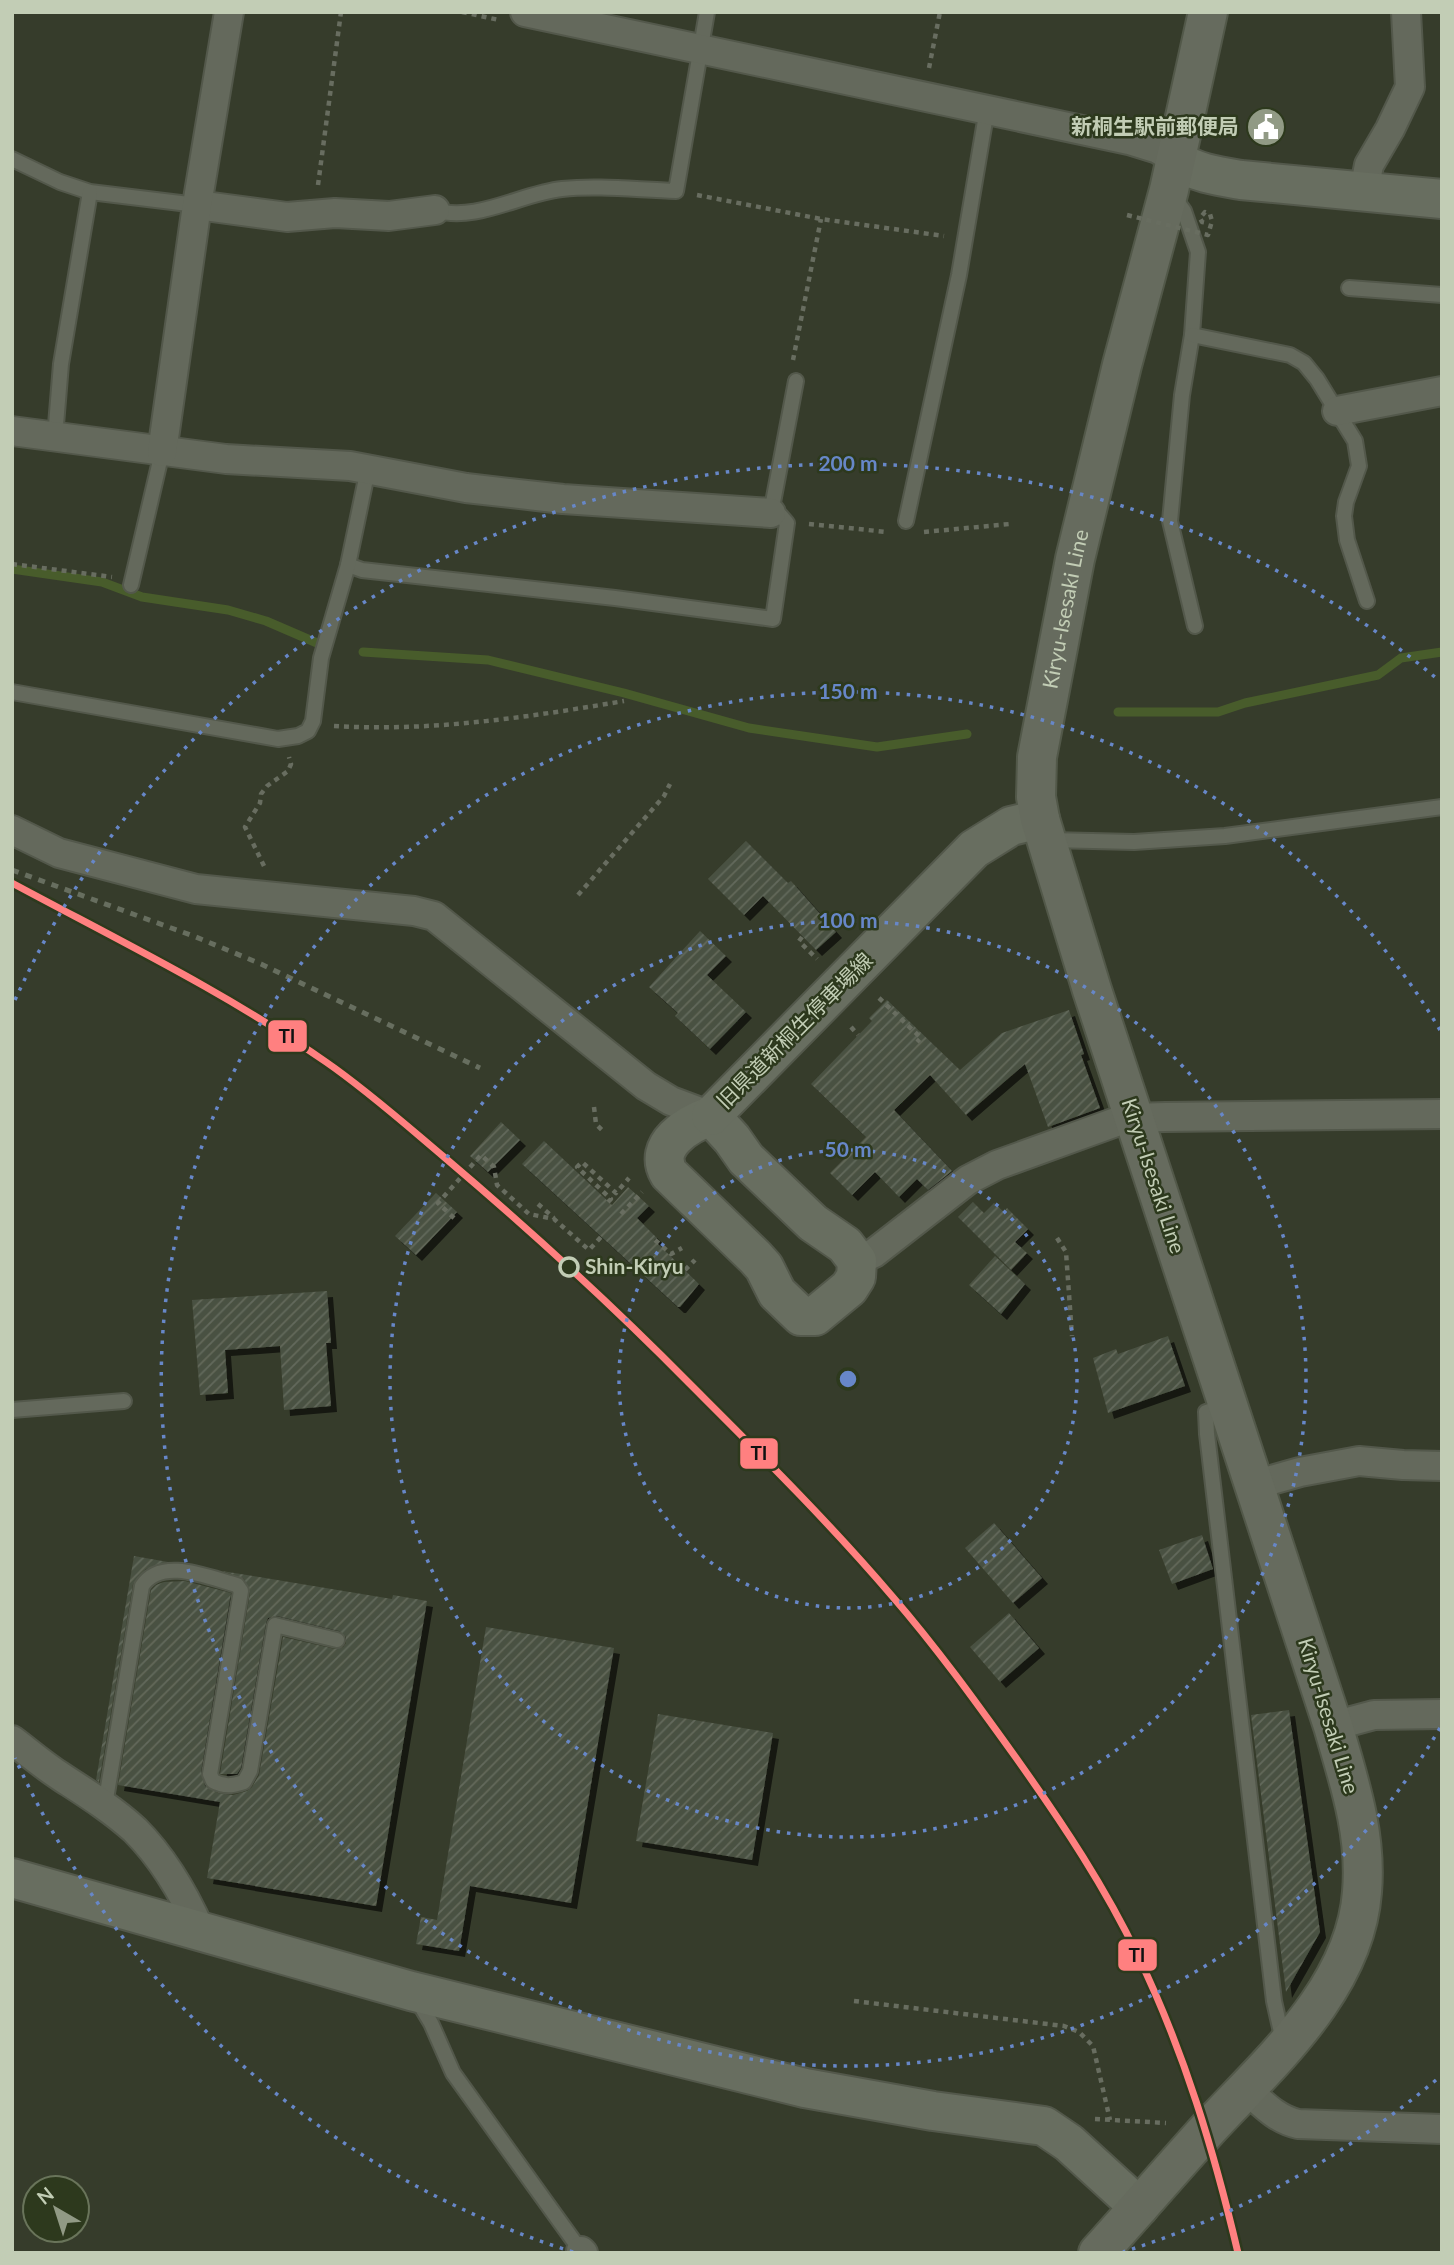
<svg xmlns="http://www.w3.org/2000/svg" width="1454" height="2265" viewBox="0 0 1454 2265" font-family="Lato,'Noto Sans JP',sans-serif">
<defs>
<pattern id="building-hatch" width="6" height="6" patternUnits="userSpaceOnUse" patternTransform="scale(1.75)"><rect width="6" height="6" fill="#4a5142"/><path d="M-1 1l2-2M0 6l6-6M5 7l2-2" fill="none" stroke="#62695b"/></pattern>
<filter id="shadow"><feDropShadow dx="6" dy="6" stdDeviation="0" flood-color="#0009"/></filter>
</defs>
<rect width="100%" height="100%" fill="#363c2b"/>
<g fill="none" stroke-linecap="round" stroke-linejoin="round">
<g stroke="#485c2b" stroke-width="9">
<polyline points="12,569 102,582 142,597 228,610 266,621 317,643"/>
<polyline points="363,652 488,660 624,693 749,728 877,747 967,734"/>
<polyline points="1118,712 1218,712 1245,703 1378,675 1401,658 1442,652"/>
</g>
</g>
<g fill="url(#building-hatch)" filter="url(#shadow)">
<polygon points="746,841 788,883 791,881 836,932 816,950 763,896 744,915 708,879"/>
<polygon points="700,931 726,956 707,975 746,1012 710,1049 675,1016 678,1013 649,987"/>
<polygon points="887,1000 960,1070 1002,1033 1069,1010 1084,1054 1081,1055 1100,1108 1048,1127 1025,1064 966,1115 930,1075 894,1110 952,1171 928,1190 917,1179 899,1197 875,1172 852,1195 830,1173 866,1137 811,1084 872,1021 869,1018"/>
<polygon points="501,1122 520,1140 488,1172 470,1156"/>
<polygon points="544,1141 612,1205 628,1187 649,1206 637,1218 657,1238 654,1240 699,1284 680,1307 678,1307 522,1164"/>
<polygon points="436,1193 457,1212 416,1255 395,1236"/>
<polygon points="973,1202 984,1213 994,1203 1004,1212 1007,1208 1028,1229 1015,1242 1027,1253 1011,1270 958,1217"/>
<polygon points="995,1256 1025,1284 1001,1314 969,1285"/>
<polygon points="327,1291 331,1343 326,1343 331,1406 284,1410 280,1346 225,1350 228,1393 200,1395 192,1300"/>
<polygon points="1168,1336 1185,1386 1108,1413 1093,1358 1116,1349 1118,1354"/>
<polygon points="994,1523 1042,1578 1013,1603 965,1548"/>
<polygon points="1202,1535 1213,1569 1172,1584 1159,1550"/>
<polygon points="134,1556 168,1562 146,1569 133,1584 99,1782 96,1780"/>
<polygon points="222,1571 392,1599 393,1595 427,1601 376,1906 207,1878 220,1802 118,1785 151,1590 156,1585 164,1582 185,1581 231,1593 201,1772 205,1786 218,1793 233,1795 247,1791 252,1787 259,1775 283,1637 335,1649 343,1647 346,1643 346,1637 339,1631 277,1616 268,1618 266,1623 241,1768 237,1774 220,1774 250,1593 244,1579"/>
<polygon points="1009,1613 1039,1648 1000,1682 970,1647"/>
<polygon points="486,1627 614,1648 571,1903 470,1886 459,1951 416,1944 421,1917 437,1920"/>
<polygon points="1289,1710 1320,1932 1286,1992 1251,1715"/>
<polygon points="658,1714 773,1733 752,1860 636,1841"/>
</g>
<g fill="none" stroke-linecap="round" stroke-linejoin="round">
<defs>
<g id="lane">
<polyline points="12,159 60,182 90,192 197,205"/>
<polyline points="1174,197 1184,211 1198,252 1192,335 1182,395 1170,521 1195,626"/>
<path d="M435,210C475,223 522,193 562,189C599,185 638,190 676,191L707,12"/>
<polyline points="1349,288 1442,295"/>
<polyline points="1192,335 1290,355 1304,363 1317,379 1355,441 1359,466 1346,502 1344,516 1347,540 1367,601"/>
<polyline points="55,437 61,364 90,192"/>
<polyline points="906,521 959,275 987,109"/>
<polyline points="348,565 362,570 615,598 773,619 787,523 781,516 771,513 796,381"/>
<polyline points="131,585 162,452"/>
<polyline points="12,692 278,739 298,736 308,731 313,721 321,658 348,565 368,469"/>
<polyline points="1050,840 1134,842 1225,836 1442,807"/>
<polyline points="1226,1405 1206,1412 1207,1434 1274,2001 1283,2041"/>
<polyline points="12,1410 124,1401"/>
<path d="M105,1805L142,1586C161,1556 210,1578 237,1585L241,1591L210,1774L213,1781C224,1787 232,1786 244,1782L250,1771L275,1625L337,1640"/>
<polyline points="416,1998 431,2023 453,2073 581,2251"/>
</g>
<g id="street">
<polyline points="525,12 1129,140 1158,149 1176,160"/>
<polyline points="1364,191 1369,165 1390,129 1410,87 1406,12"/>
<polyline points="197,205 287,217 335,213 389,216 435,210"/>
<polyline points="1337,411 1442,391"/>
<polyline points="12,431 226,459 350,466 466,488 563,499 771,513"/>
<polyline points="162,452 197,205 229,12"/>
<polyline points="12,830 59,853 196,889 414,911 434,916 646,1086 671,1101 711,1116"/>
<polyline points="857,1261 874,1253 968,1180 997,1165 1116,1122 1134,1118 1165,1117 1442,1114"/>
<polyline points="1254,1485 1300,1472 1359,1461 1403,1465 1442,1466"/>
<polyline points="1333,1726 1374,1715 1442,1714"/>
<path d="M12,1740C28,1752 43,1765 60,1776C86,1793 112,1809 135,1830C163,1858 184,1894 200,1930"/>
<path d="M1246,2089C1263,2104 1276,2119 1298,2124L1442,2129"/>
<polyline points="581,2251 583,2253"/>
</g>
<g id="secondary">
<path d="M1176,160C1196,173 1217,176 1241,180L1442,199"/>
<path d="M711,1116L732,1139L746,1159L813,1223L845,1245L857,1261L856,1277L849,1288L815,1316H801L777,1293L764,1267L755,1257L669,1174C652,1145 688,1124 711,1116Z"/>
<polyline points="711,1116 974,849 1011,826 1040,819"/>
<polyline points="12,1878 411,1991 805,2088 933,2111 1044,2126 1069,2143 1139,2207"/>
</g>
<g id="primary">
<path id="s1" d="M1098,2253C1135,2212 1171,2170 1208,2129C1269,2063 1355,1989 1362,1892C1367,1834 1349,1781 1333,1726L1092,990L1040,819L1036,797L1037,757L1075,559L1122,365L1169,190L1208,12"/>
</g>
</defs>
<use href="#lane" stroke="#53584b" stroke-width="18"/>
<use href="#street" stroke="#53584b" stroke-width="32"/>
<use href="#secondary" stroke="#53584b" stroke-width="42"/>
<use href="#primary" stroke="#525849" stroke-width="42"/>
<g stroke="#686d60" stroke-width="4.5" stroke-dasharray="5 5" stroke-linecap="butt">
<polyline points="462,12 499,20"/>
<polyline points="929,68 940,12"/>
<polyline points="318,185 341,12"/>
<polyline points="697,195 821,219 944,236"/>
<polyline points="793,360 821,219"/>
<polyline points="809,524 887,532"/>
<polyline points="924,532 1010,524"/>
<polyline points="12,564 112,577"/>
<path d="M334,726C430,732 530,717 624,701"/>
<polyline points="264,866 245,827 260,803 261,794 267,786 288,771 291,764 289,757"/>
<polyline points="578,895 664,796 670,784"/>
<polyline points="802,937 799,941 817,959"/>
<polyline points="879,998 921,1038 917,1042"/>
<polyline points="851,1027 858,1035"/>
<polyline points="594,1107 596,1124 605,1133"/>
<polyline points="608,1202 611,1199 577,1167 582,1162 616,1193 629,1178"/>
<polyline points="538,1204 554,1218"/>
<polyline points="621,1214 642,1192"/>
<polyline points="454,1218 438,1203 481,1155 494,1167 497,1185 529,1214 554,1219 589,1250 601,1237"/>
<polyline points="1057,1238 1066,1252 1072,1336"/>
<polyline points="655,1240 671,1254 682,1248"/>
<polyline points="685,1270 695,1260"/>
<polyline points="854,2001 1064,2026 1079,2032 1093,2046 1110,2120"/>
<polyline points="1095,2119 1166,2123"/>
</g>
<use href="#lane" stroke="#64695c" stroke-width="14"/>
<use href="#street" stroke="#64695c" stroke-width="28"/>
<use href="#secondary" stroke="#686e60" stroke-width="38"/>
<use href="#primary" stroke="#666b5e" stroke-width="38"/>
<polyline stroke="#676e5f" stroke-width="5" stroke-dasharray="7 7" stroke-linecap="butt" points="12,870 196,937 261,964 480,1068"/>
<polyline stroke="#686d60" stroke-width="4.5" stroke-dasharray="5 5" stroke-linecap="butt" points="1127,215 1208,235 1212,221 1210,214 1205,212 1200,218 1202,222 1207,223"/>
<defs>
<path id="rail-1" d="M12,883C118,940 227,993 326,1062C368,1091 406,1125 444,1157C529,1229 611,1304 689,1383C758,1452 828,1521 892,1596C938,1649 978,1705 1019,1762C1063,1824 1105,1887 1138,1956C1184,2051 1214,2151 1238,2253"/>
</defs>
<use href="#rail-1" stroke="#2d391d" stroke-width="12"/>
<use href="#rail-1" stroke="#ff8080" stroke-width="7"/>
</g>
<g fill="none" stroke="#6787c8" stroke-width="3.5" stroke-dasharray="3.5 7">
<circle cx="848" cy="1379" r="229"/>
<circle cx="848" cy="1379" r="458"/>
<path d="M1440 1728A687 687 0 1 1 1440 1030"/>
<path d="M1436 2080A915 915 0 0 1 1123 2252M573 2252A915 915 0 0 1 15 1758M15 1000A915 915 0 0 1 1436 678"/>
</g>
<defs>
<symbol id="civic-disc" viewBox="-11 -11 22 22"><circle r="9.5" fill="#919a85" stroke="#2d391d"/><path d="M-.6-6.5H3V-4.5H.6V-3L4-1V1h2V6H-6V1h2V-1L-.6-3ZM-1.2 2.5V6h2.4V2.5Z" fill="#fff"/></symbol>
</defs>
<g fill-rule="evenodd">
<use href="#civic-disc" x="1244" y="105" width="44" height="44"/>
</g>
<circle fill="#2d391d" stroke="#c2cdb5" stroke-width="3.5" cx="569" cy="1267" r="9"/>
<g text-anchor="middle" stroke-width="5" stroke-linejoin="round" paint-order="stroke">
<g font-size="21" font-weight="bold" fill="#c2cdb5" stroke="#2d391d" text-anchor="end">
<text x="1239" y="134">新桐生駅前郵便局</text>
</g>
<g font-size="21" fill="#c2cdb5" stroke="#2d391d">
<text dy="7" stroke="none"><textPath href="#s1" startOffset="1790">Kiryu-Isesaki Line</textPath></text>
<text transform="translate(795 1031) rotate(-45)" y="7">旧県道新桐生停車場線</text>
<text transform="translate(1153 1176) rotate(72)" y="7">Kiryu-Isesaki Line</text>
<text transform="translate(1328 1716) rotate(73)" y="7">Kiryu-Isesaki Line</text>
</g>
<g font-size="21" font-weight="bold" fill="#c2cdb5" stroke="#2d391d" text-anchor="start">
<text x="585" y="1274">Shin-Kiryu</text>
</g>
</g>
<circle cx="848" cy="1379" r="10" fill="#6787c8" stroke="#2d391d" stroke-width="3.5"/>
<g font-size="21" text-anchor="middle" font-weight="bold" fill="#6787c8" stroke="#2d391d" stroke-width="5" stroke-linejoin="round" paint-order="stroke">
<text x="848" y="471">200 m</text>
<text x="848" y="699">150 m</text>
<text x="848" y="928">100 m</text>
<text x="848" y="1157">50 m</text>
</g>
<g stroke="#2d391d" stroke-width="2.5">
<rect x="267" y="1019" width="41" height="34" rx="7" fill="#ff8080"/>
<rect x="739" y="1437" width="40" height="33" rx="7" fill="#ff8080"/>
<rect x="1117" y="1938" width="41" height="34" rx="7" fill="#ff8080"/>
</g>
<g font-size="19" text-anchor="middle" font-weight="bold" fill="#111">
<text x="287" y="1043">TI</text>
<text x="759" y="1460">TI</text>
<text x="1137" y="1962">TI</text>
</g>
<rect width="1454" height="2265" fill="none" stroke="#c2cdb5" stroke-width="28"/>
<g transform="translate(56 2209) rotate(321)"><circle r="33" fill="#2d391d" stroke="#69745a" stroke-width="2"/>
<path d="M0-5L12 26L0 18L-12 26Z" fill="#919a85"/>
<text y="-10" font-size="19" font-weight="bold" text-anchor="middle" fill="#c2cdb5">N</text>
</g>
</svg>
